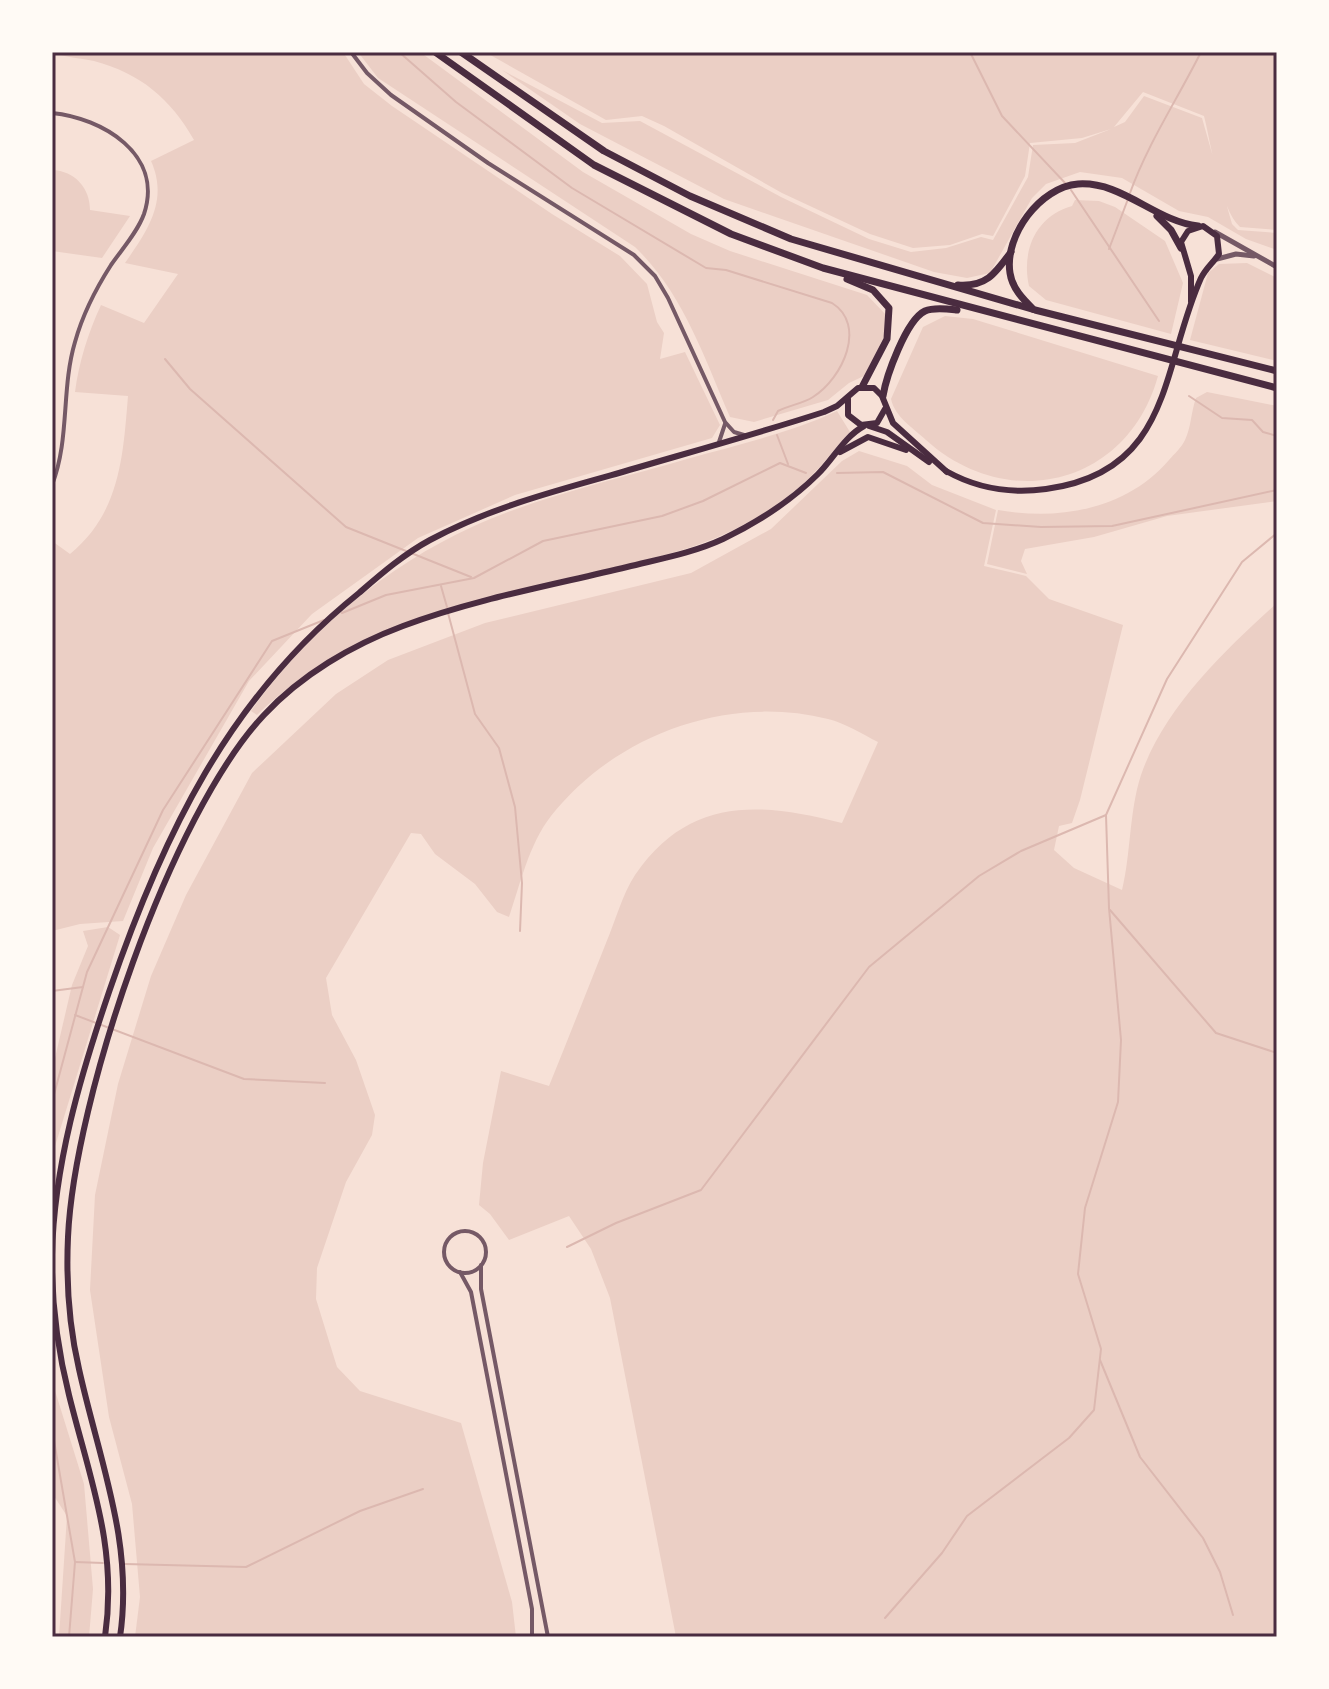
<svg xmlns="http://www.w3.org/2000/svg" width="1329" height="1689" viewBox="0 0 1329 1689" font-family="'Fira Sans Condensed',sans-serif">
<rect width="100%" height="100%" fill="#f7e1d7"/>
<g fill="#ebcfc5">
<path d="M52,52H343L364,84L392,106L552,214L620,256L647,284L657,322L664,333L660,359L685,352L720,425L712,438L515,495L418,538L312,614L249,681L153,848L123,921L80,924L52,931V541L70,554C120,513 123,457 128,396L75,392C79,362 88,333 101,305L144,323L178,274L125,263C147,231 169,201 151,161L194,140C171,99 140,73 94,61C80,58 62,57 52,52Z"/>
<path d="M358,52H420L583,172L691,234L730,251L867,295L887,316L884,336L866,375L849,383L828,400L754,422L730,417C704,357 683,293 635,247L378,78Z"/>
<path d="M485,52H1277V230L1240,227C1220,209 1211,143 1204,116L1143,92L1114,127L1125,122L1144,96L1202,118L1232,224L1238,230L1277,233V250L1246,239L1208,217L1179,211L1122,178L1080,172L1046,184L1032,198L990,273L967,278L934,272L724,199L580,124L502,70L602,123L640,121L781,197L869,239L911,252L946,248L981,237L993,240L1028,177L1033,145L1075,143L1111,129L1082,138L1030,143L1025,176L993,236L982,234L950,245L913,248L870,234L782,193L664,126L642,116L606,120Z"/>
<path d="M52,170C75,171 90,188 90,210L130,216L102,258L52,251Z"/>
<path d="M1075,200L1099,201L1115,207L1165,241L1183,283L1171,334L1046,300L1029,286C1021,251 1036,216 1072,206Z"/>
<polygon points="1247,263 1277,278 1277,361 1190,340 1208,273 1219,264"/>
<path d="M945,316L973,319L1158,376C1128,485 1008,514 926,440C912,427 895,417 891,399L923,327Z"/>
<path d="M1207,392L1277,406V501L1167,516L1094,537L1025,549L1021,561L1027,574L987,564L998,510C1060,521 1127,509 1169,460C1174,454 1182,447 1185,440C1191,428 1191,412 1196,398Z"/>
<path d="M837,411L850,432C837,445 827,460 814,473C793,495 768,512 741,526C698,549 649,559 603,570C469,603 361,617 257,715L251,711C305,634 386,566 472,527C540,496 615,480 687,459C736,445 790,433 837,411Z"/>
<path d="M859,451L907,466L932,485L996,510L984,566L1026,576L1049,599L1123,625L1080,800L1072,823L1059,826L1054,850L1074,868L1122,890C1131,854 1129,812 1141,775C1164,708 1225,650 1277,603V1637H676L610,1298L591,1249L569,1216L509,1240L490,1214L479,1205L483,1163L501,1071L549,1086C568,1039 587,991 606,943C615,922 622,895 635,875C689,796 760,802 842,823L878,742C862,734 845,723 828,719C727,694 616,734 551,816C529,844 520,885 509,917L497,912L475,884L435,854L421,834L411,833L326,978L332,1015L356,1060L375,1115L372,1135L346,1182L317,1268L316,1299L337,1367L360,1391L461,1423L512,1602L516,1637H135L140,1597L132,1504L109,1417L90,1290L95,1195L118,1084L151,976L186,895L252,773L336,694L388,660L485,623L691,573L771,529L842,461Z"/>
<polygon points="108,927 120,935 52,1156 52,1071 72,985 88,946 83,931"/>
<polygon points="52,1381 84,1484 93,1589 89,1637 59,1637 67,1516 52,1493"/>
</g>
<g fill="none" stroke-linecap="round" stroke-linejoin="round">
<g stroke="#dcb8b0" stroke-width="2">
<path d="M399,52L456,102L572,188L706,268L726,270L832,303C867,325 843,378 813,397C802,404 789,405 778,411L773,420"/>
<polyline points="970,52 1002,116 1067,185"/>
<polyline points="1071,190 1159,321"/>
<path d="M1130,193C1148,143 1177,100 1201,52"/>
<polyline points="1109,249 1128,199"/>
<polyline points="165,359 190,389 346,527 471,577"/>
<polyline points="1189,396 1222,418 1252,420 1263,432 1277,436"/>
<polyline points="777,435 788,464"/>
<polyline points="837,473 883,472 983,523 1041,527 1112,526 1277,490"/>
<polyline points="441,586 447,607"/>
<polyline points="342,613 386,595 474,578 543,541 662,516 703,501 780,463 806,473"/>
<polyline points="448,613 475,714 499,748 515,807 522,883 520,931"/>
<polyline points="1110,910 1216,1033 1277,1053"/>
<polyline points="52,991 83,987"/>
<polyline points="75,1015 244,1079 325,1083"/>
<polyline points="52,1102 87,972 163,810 272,641 324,620"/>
<polyline points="567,1247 616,1223 701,1190 869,967 979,876 1021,851 1106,815"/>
<polyline points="1100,1360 1140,1457 1203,1538 1220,1572 1233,1615"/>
<polyline points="52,1429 75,1562 69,1637"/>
<polyline points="75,1562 103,1563"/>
<polyline points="125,1564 246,1567 360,1511 423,1489"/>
<polyline points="885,1618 942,1553 967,1516 1069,1438 1094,1410 1101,1349 1078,1274 1085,1208 1118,1102 1121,1040 1109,908 1106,815 1167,679 1242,562 1277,533"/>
</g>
<g stroke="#755966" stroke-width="4">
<polyline points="351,52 367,73 391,95 488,163 634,255 655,276 668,298 725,422 734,432 744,435"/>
<path d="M52,113C102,118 164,154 144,214C137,233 122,249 111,265C95,290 83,313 75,342C61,389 70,439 52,485"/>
<polyline points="719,442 725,424"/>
<circle cx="465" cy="1252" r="21"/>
<polyline points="481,1265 481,1289 548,1637"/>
<polyline points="460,1272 471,1292 532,1609 532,1637"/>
</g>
<g stroke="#755966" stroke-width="5">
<polyline points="1215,232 1277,267"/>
<polyline points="1217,259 1236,254 1254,256"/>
</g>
<g stroke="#4a2c40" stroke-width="6">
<polyline points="848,399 848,415 861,425 877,423 885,409"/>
<polyline points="869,426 887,432 929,462"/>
<polyline points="840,452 868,437 906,450"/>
<path d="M946,471C978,489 1010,494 1046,489C1173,472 1161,367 1201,278C1206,268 1213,263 1219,254L1217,236L1203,226L1188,231L1181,242L1191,276V302"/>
<path d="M52,1255C54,1165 80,1077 109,992C162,837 228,698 359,593C381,574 404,554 430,540C490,508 554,491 619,473C687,453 756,434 824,412L837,406L858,388H874L882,396L893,423L947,472"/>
<path d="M52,1272C53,1313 59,1355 69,1395C90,1480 118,1547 105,1637"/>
<path d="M120,1637C134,1542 99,1460 79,1369C69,1326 66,1281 68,1237C74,1100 170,815 264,715C301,675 352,645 403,626C475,599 553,585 627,567C659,559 693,553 723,539C758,522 791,501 818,474C834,458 844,437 864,426"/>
</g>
<g stroke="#4a2c40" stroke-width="7">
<polyline points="435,52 594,165 731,234 823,268 1277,388"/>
<polyline points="461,52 604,151 690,196 791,239 1035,310 1277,371"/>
<polyline points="1157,216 1171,230 1181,248"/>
<polyline points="847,279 873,290 889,308 887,339 862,387"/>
<path d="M958,285C986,287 995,274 1011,252"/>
<path d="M1033,309C1023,299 1012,288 1010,273C1004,236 1040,187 1078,184C1122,181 1155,221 1198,226"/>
<path d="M883,396C886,377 906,320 925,311C934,307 948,309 957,310"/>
</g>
</g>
<rect width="1329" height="1689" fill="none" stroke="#fffaf5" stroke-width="108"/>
<rect x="54" y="54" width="1221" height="1581" fill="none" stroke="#4a2c40" stroke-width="3"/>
</svg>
